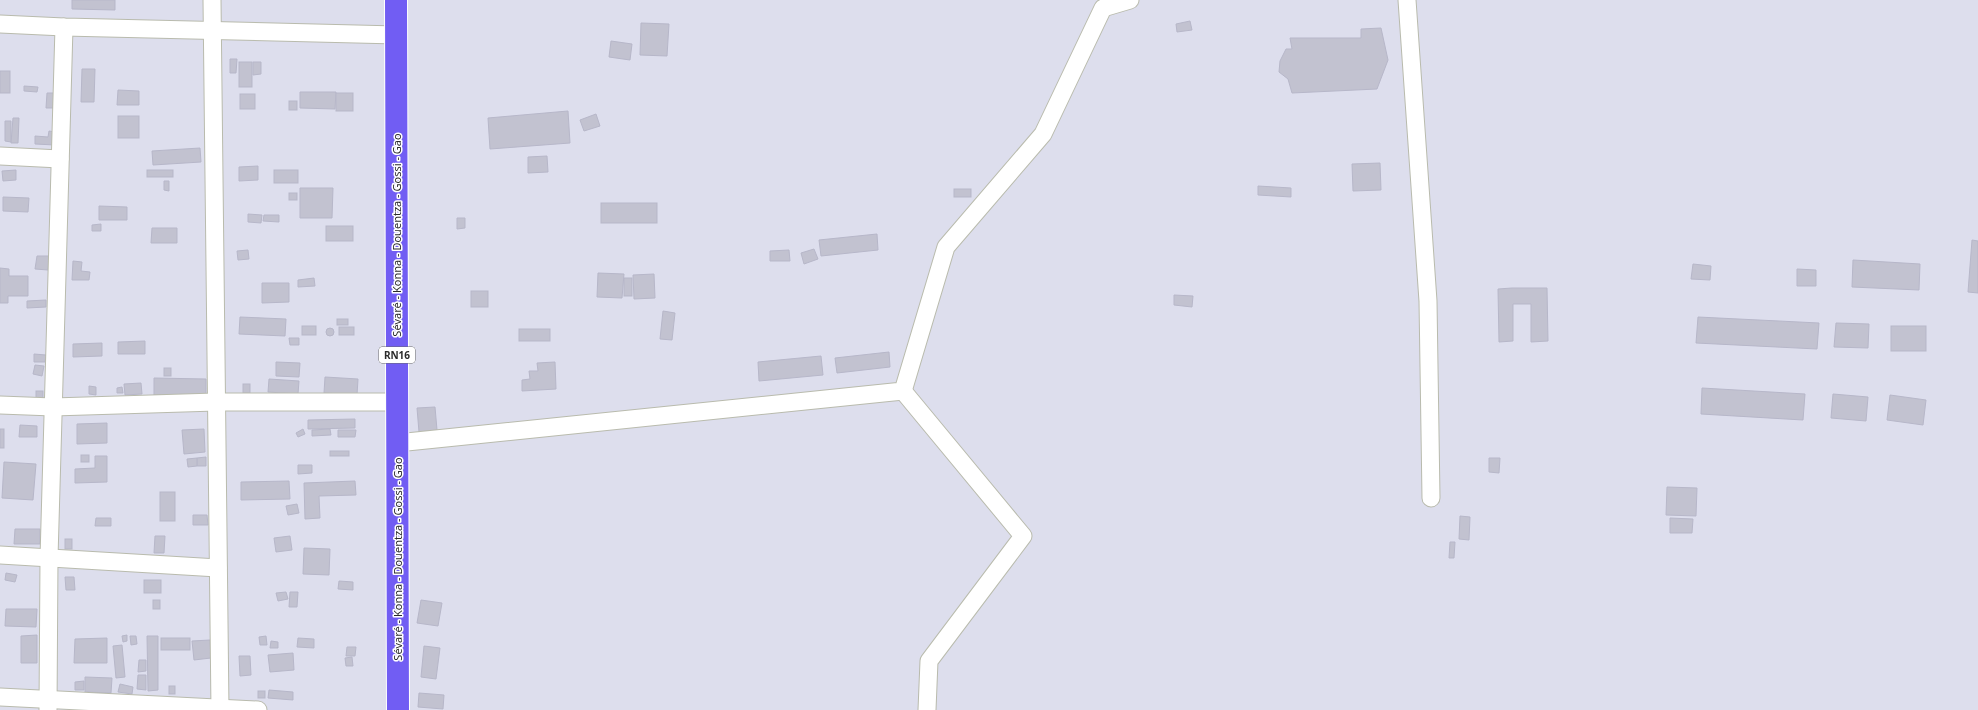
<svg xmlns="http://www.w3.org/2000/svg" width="1978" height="710" viewBox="0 0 1978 710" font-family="'Noto Sans',sans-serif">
<rect width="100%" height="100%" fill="#dddeed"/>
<g fill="#c2c2d0" stroke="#b7b7c9">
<polygon points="72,0 115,0 115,10 72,9"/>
<polygon points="1190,21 1192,30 1177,32 1176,24"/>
<polygon points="641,23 669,24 667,56 640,55"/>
<polygon points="1381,28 1388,60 1377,89 1292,93 1288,79 1279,72 1280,61 1286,49 1292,49 1290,38 1361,38 1361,29"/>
<polygon points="611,41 632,44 630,60 609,57"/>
<polygon points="230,59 237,59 236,73 230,73"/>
<rect x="239" y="62" width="13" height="25"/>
<polygon points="253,62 261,62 261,74 253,75"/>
<polygon points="82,69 95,69 94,102 81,102"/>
<rect x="0" y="71" width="10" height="22"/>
<polygon points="24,86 38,87 37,92 24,91"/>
<polygon points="118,90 139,91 139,105 117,105"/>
<polygon points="300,92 336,92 335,109 300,108"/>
<polygon points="47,93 56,93 55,108 46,108"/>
<rect x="336" y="93" width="17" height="18"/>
<rect x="240" y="94" width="15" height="15"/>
<rect x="289" y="101" width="8" height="9"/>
<polygon points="568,111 570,143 490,149 488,118"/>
<polygon points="596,114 600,126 584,131 580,120"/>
<rect x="118" y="116" width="21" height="22"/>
<polygon points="13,118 19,118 18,143 11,143"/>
<polygon points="5,121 11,121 11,142 5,141"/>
<polygon points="49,131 55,132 55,145 35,144 35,136 48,137"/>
<polygon points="200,148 201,162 153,165 152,151"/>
<polygon points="547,156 548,172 528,173 528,157"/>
<polygon points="1380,163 1381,190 1353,191 1352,164"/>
<polygon points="258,166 258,180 239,181 239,167"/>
<polygon points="16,170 16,180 3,181 2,171"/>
<rect x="147" y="170" width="26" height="7"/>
<rect x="274" y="170" width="24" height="13"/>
<polygon points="164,181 169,181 169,191 164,190"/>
<polygon points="1258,186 1291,188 1291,197 1258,195"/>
<polygon points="300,188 333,188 332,218 300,218"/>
<rect x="954" y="189" width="17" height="8"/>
<rect x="289" y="193" width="8" height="7"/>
<polygon points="3,197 29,198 28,212 3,211"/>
<rect x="601" y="203" width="56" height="20"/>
<polygon points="99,206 127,207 127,220 99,220"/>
<polygon points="248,214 262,215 261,223 248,222"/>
<polygon points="264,215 279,215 279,222 263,221"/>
<polygon points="457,218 465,218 465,228 457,229"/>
<polygon points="101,224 101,231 92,231 92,225"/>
<rect x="326" y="226" width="27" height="15"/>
<polygon points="152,228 177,228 177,243 151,243"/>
<polygon points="877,234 878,250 821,256 819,240"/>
<polygon points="1972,240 1978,241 1978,293 1968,292"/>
<polygon points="814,249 818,259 804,264 801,253"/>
<polygon points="248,250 249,259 238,260 237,251"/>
<polygon points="789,250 790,261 770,261 770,251"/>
<polygon points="37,256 49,256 48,270 35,269"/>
<polygon points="1853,260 1920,264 1919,290 1852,287"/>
<polygon points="73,261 82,262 81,271 90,272 89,280 72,280"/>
<polygon points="1693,264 1711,266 1710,280 1691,279"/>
<polygon points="0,268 9,269 9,276 28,276 28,296 8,296 8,303 0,303"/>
<polygon points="1797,269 1816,270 1816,286 1797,286"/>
<polygon points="598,273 624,274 622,298 597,297"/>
<polygon points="654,274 655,298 634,299 633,275"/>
<polygon points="314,278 315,286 298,287 298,280"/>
<rect x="624" y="278" width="8" height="18"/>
<polygon points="262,283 289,283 289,302 262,303"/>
<polygon points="1512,288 1547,288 1548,341 1531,342 1531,304 1513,304 1513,341 1499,342 1498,289"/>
<rect x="471" y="291" width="17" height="16"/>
<polygon points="1174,295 1193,296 1192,307 1174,305"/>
<polygon points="46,300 46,307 27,308 27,301"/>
<polygon points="663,311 675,313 672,340 660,339"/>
<polygon points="240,317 286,319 285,336 239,334"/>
<polygon points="1698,317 1819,323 1817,349 1696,343"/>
<rect x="337" y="319" width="11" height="6"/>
<polygon points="1836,323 1869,324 1868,348 1834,347"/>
<rect x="302" y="326" width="14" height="9"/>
<rect x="1891" y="326" width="35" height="25"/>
<rect x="339" y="327" width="15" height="8"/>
<circle cx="330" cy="332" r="4"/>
<rect x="519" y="329" width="31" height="12"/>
<polygon points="289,338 299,338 299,345 290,345"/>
<polygon points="145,341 145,354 118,354 118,342"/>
<polygon points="102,343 102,356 73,357 73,344"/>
<polygon points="889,352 890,367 837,373 835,358"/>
<polygon points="34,354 46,355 45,362 34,362"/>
<polygon points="821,356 823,375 759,381 758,362"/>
<polygon points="276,362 300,363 299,377 276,376"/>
<polygon points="555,362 556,389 522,391 522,380 530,379 529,371 538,371 537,363"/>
<polygon points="35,365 44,366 42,376 33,374"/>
<rect x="164" y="368" width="7" height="8"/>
<polygon points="325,377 358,379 357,395 324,393"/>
<polygon points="154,378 206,379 206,396 154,395"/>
<polygon points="269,379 299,381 298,394 268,392"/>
<polygon points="141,383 142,394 125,395 124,384"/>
<rect x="243" y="384" width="7" height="9"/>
<polygon points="89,386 96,387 96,395 89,394"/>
<polygon points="122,387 123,393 117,393 117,388"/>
<polygon points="1702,388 1805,394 1803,420 1701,414"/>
<rect x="36" y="391" width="7" height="9"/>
<polygon points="1833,394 1868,397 1866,421 1831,418"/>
<polygon points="1890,395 1926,400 1923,425 1887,420"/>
<polygon points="435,407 437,430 419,432 417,408"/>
<polygon points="355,419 355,428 308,429 308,420"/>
<polygon points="107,423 107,443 77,444 77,424"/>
<polygon points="20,425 37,426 37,437 19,437"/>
<rect x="0" y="429" width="4" height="19"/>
<polygon points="204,429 205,452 184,454 182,430"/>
<polygon points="303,429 305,434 298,437 296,433"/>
<polygon points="330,429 331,435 312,436 312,430"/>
<polygon points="338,430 356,430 355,437 338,437"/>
<rect x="330" y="451" width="19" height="5"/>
<rect x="81" y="455" width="8" height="7"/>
<polygon points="95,456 107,456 107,482 75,483 75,469 95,468"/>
<polygon points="206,457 206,466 197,466 197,458"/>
<polygon points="197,458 197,466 188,467 187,459"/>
<polygon points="1489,458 1500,458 1499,473 1489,472"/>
<polygon points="4,462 36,464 33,500 2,498"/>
<polygon points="298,465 312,465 312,473 298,474"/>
<polygon points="289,481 290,499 241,500 241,482"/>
<polygon points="355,481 356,495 319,496 320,518 305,519 304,483"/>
<polygon points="1667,487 1697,488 1696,516 1666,515"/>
<rect x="160" y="492" width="15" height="29"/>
<polygon points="297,504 299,513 288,515 286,506"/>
<polygon points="193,515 207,515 208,525 193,525"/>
<polygon points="1460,516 1470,517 1469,540 1459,539"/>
<polygon points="96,518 111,518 111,526 95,526"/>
<polygon points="1670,518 1693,519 1692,533 1670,533"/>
<polygon points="15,529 40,529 40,544 14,544"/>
<polygon points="155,536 165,536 164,553 154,553"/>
<polygon points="290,536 292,550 276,552 274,538"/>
<rect x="65" y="539" width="7" height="10"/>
<polygon points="1450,542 1455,542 1454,558 1449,558"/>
<polygon points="304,548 330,549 329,575 303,574"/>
<polygon points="6,573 17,575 15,582 5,580"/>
<polygon points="65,577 74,577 75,590 66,590"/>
<rect x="144" y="580" width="17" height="13"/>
<polygon points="339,581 353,582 353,590 338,589"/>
<polygon points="286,592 288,599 278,601 276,593"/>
<polygon points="290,592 298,592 297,607 289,607"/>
<rect x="153" y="600" width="7" height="9"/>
<polygon points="421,600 442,603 438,626 417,623"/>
<polygon points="6,609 37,609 36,627 5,626"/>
<polygon points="37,635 37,663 21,663 21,636"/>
<polygon points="127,635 127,641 123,642 122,636"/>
<polygon points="130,636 136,636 137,644 131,645"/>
<polygon points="147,636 158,636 158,690 148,691"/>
<polygon points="266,636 267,645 260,645 259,637"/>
<polygon points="107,638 107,663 74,663 75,639"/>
<rect x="161" y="638" width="29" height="12"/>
<polygon points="298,638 314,639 314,648 297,647"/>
<polygon points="210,640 211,658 194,660 192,641"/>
<polygon points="271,641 278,642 278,648 270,648"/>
<polygon points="122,645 125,677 116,678 113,646"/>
<polygon points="424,646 440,648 436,679 421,677"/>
<polygon points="347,647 356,647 355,656 346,656"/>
<polygon points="293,653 294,670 270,672 268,655"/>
<polygon points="239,656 250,656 251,675 240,676"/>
<polygon points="352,657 353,666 346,666 345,658"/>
<polygon points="139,660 146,660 146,671 138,672"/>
<polygon points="138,675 146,675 146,690 137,689"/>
<polygon points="85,677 112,678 111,693 85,692"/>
<polygon points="84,681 84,690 75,690 75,682"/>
<polygon points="120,684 133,687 132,694 118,692"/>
<rect x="169" y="686" width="6" height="8"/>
<polygon points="269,690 293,692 293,700 268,698"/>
<rect x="258" y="691" width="7" height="7"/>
<polygon points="419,693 444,695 443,709 418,707"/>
</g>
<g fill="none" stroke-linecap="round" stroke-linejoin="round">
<defs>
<g id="street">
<polyline points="212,0 220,710"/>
<polyline points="1407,0 1428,301 1431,498"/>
<polyline points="0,24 64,27 397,35"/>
<polyline points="0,156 60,159"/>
<polyline points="903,391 1023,536 929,661 927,710"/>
<polyline points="0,405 53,407 216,402 397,402"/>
<polyline points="397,443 903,391 946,247 1043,134 1103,8 1130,0"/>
<polyline points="0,555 218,568"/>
<polyline points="0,697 258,710"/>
<polyline points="48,710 49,558 64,27"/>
</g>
<polyline id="primary" points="396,0 398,710"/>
</defs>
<use href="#street" stroke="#b9bbad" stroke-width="19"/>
<use href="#primary" stroke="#fff" stroke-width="24"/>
<use href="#street" stroke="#fff" stroke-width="17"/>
<use href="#primary" stroke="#715df3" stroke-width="22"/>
</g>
<g text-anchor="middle" stroke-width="3" stroke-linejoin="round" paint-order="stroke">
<rect fill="#fff" stroke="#6b6b6b" stroke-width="1" x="379" y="347" width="36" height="16" rx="3"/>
<g font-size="10" font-weight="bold" fill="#2b2b2b">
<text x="397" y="359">RN16</text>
</g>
<g font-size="11" fill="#2b2b2b" stroke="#fff">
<text transform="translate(397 235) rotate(-90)" y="4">Sévaré - Konna - Douentza - Gossi - Gao</text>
<text transform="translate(398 559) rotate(-90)" y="4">Sévaré - Konna - Douentza - Gossi - Gao</text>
</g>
</g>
</svg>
